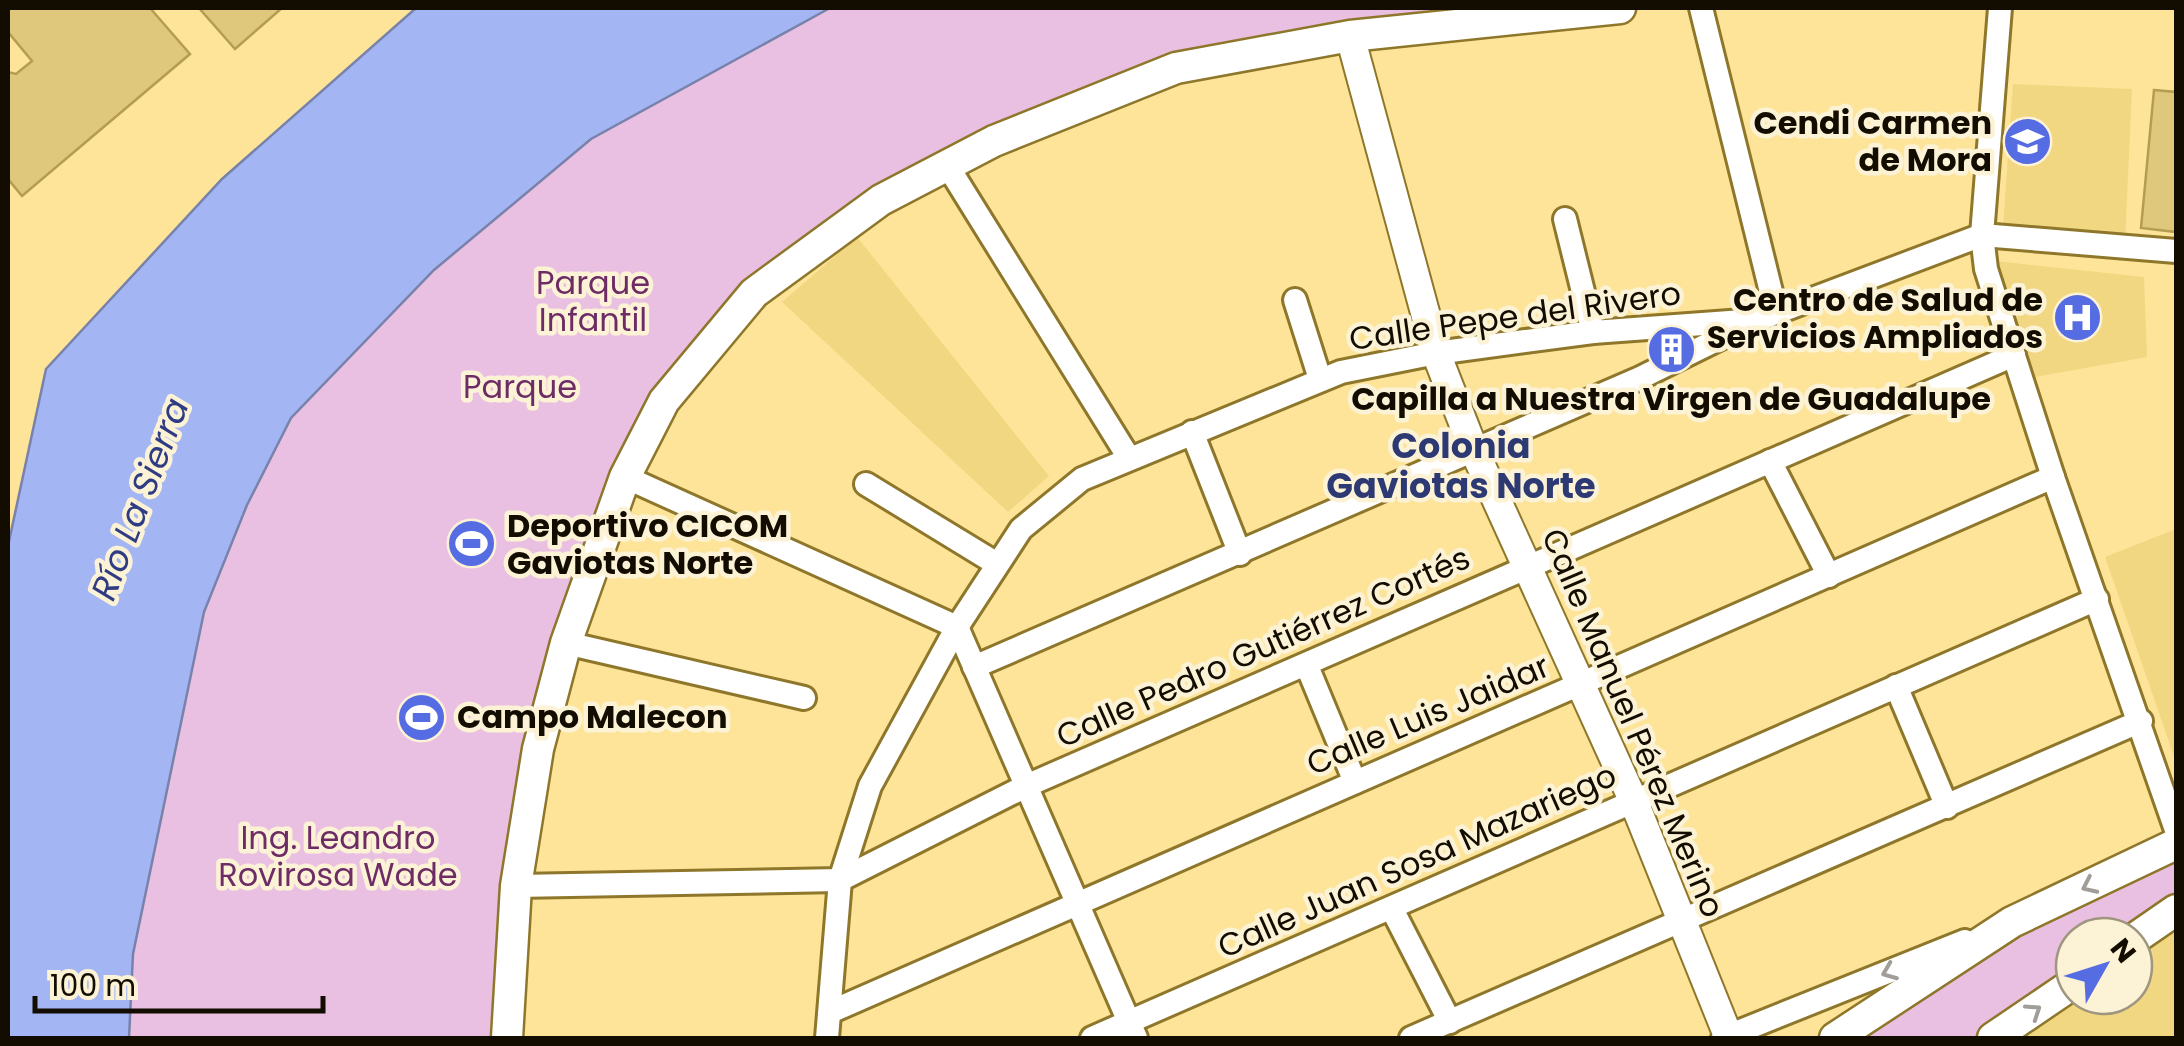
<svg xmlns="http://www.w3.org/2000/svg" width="2184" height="1046" viewBox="0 0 2184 1046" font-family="Poppins,sans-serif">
<rect width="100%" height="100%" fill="#fde498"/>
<g fill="#f2d782">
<polygon points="2013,84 2132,89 2125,243 2003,226"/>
<polygon points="857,237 1049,476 1008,512 782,302"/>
<polygon points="1995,261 2144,277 2147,357 2035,377"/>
<polygon points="2176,529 2176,762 2105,557"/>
<polygon points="2176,919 2176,1038 2010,1038 2074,996 2134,996 2134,950"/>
</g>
<g fill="#e9c0e2">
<polygon points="830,8 1620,8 1176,68 947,165 754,293 664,401 566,643 507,1038 129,1038 133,954 204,611 247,505 291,418 434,270 591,139"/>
<polygon points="2176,859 2176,900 2122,936 2074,936 2074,969 1977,1038 1851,1038 2047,914"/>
</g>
<polygon fill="#a3b5f3" stroke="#7882aa" stroke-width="2.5" points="416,8 830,8 591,139 434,270 291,418 247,505 204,612 133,954 129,1038 8,1038 8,546 46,369 222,179"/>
<g fill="#dfc77c" stroke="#b49c51" stroke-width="2.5">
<polygon points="8,8 150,8 190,54 22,196 8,179 8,72 16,74 32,61 8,32"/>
<polygon points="199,8 282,8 235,49"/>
<polygon points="2154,90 2176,92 2176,232 2141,228"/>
<polygon points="1688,334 1691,344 1665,354 1659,337"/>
</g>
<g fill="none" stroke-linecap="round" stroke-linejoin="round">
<defs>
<g id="minor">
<polyline points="1701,8 1776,312"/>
<polyline points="2000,8 1982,235 1986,269 2053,477 2176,830"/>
<polyline points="947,165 1129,458"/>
<polyline points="1565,219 1593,332"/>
<polyline points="1295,300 1320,379"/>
<polyline points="1192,432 1240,554"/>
<polyline points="1770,461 1829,576"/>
<polyline points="625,477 957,627 1136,1038"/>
<polyline points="866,484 997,564"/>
<polyline points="566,643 804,698"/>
<polyline points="1307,666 1355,782"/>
<polyline points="974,667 1640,378 1745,326"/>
<polyline points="1896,686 1947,807"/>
<polyline points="516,886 840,880 1026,786 2014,355"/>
<polyline points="1392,909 1450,1022"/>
<polyline points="830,1012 2053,477"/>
<polyline points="827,1038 840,880 870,786 957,627 1021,529 1082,479 1341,372 1436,353 1593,332 1757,320 1982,235 2176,251"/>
<polyline points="1092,1038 2097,599"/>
<polyline points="1411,1038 2141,721"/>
<polyline points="1723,1038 1965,941"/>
</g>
<polyline id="tertiary" points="1350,36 1436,353 1473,448 1634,802 1729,1038"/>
<g id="secondary">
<polyline points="2134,939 2176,910"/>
<polyline points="507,1038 516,886 538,749 566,643 625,477 664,401 754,293 881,200 994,141 1176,68 1350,36 1620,8"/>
<polyline points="1835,1038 2012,922 2176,844"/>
<polyline points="1993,1038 2074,983"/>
</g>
</defs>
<use href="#minor" stroke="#8e772a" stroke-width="28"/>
<use href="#tertiary" stroke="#8e772a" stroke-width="32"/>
<use href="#secondary" stroke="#8e772a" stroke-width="35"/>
<use href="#minor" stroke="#fff" stroke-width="22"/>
<use href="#tertiary" stroke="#fff" stroke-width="28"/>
<use href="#secondary" stroke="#fff" stroke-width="30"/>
</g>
<defs><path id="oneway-chevron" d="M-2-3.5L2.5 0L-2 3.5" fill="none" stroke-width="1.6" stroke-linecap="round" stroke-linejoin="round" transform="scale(2.5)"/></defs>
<g stroke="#a19e99">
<use href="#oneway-chevron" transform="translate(2089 886) rotate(155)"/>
<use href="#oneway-chevron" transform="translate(1889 972) rotate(158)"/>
<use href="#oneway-chevron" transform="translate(2034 1011) rotate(-34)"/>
</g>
<defs>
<symbol id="school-disc" viewBox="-11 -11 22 22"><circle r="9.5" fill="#566ce2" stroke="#fcf2d5"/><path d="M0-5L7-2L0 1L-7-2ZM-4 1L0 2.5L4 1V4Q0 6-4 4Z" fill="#fff"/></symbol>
<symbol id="hospital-disc" viewBox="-11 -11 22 22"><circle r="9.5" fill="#566ce2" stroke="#fcf2d5"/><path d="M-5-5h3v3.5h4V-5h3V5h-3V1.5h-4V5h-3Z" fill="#fff"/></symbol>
<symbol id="building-disc" viewBox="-11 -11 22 22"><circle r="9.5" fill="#566ce2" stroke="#fcf2d5"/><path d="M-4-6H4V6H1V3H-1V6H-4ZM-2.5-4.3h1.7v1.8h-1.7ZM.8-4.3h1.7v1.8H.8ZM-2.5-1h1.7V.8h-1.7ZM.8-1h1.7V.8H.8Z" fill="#fff"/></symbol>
<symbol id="stadium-disc" viewBox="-11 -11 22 22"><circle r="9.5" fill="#566ce2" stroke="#fcf2d5"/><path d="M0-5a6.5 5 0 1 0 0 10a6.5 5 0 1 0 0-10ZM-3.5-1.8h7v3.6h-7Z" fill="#fff"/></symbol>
</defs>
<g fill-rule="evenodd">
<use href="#school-disc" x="2000" y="114" width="55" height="55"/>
<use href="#hospital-disc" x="2050" y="290" width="55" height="55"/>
<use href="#building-disc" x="1644" y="322" width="55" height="55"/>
<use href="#stadium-disc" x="444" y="516" width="55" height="55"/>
<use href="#stadium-disc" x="394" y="690" width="55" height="55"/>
</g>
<g text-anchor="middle" stroke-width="9" stroke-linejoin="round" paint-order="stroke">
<g font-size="32" font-weight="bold" fill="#130c00" stroke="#fcf2d5" text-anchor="end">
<text x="1992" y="134">Cendi Carmen<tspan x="1992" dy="37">de Mora</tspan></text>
<text x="2043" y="311">Centro de Salud de<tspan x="2043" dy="37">Servicios Ampliados</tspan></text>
<text x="1671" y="410" text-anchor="middle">Capilla a Nuestra Virgen de Guadalupe</text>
<text x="507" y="537" text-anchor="start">Deportivo CICOM<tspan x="507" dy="37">Gaviotas Norte</tspan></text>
<text x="457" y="728" text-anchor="start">Campo Malecon</text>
</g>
<g font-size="32" fill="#6d2c66" stroke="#fcf2d5">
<text x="593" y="294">Parque<tspan x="593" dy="37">Infantil</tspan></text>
<text x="520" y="398">Parque</text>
<text x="338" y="849">Ing. Leandro<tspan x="338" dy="37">Rovirosa Wade</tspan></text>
</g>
<g font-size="32" fill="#130c00" stroke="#fcf2d5">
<text transform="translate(1515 316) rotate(-8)" y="11">Calle Pepe del Rivero</text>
<text transform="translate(1263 647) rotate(-24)" y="11">Calle Pedro Gutiérrez Cortés</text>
<text transform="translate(1428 715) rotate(-23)" y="11">Calle Luis Jaidar</text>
<text transform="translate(1633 723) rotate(67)" y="11">Calle Manuel Pérez Merino</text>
<text transform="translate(1417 861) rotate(-24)" y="11">Calle Juan Sosa Mazariego</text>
</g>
<g font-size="35" font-weight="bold" fill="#2d3973" stroke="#fcf2d5">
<text x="1461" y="458">Colonia<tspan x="1461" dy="40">Gaviotas Norte</tspan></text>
</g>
<g font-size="35" font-style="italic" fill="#2f3c83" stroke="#fcf2d5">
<text transform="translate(140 499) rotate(-69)" y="12">Río La Sierra</text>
</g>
</g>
<rect width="2184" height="1046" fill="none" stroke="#130c00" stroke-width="20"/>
<g transform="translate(2104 966) rotate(51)"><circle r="48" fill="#fcf2d5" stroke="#9f9680" stroke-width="2.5"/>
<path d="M0-8L18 38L0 25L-18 38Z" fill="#566ce2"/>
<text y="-15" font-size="28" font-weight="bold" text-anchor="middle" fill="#130c00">N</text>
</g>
<path d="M35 996v15h288v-15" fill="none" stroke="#130c00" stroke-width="5"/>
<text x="50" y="996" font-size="30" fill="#130c00" stroke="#fcf2d5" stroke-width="8" paint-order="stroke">100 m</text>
</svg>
